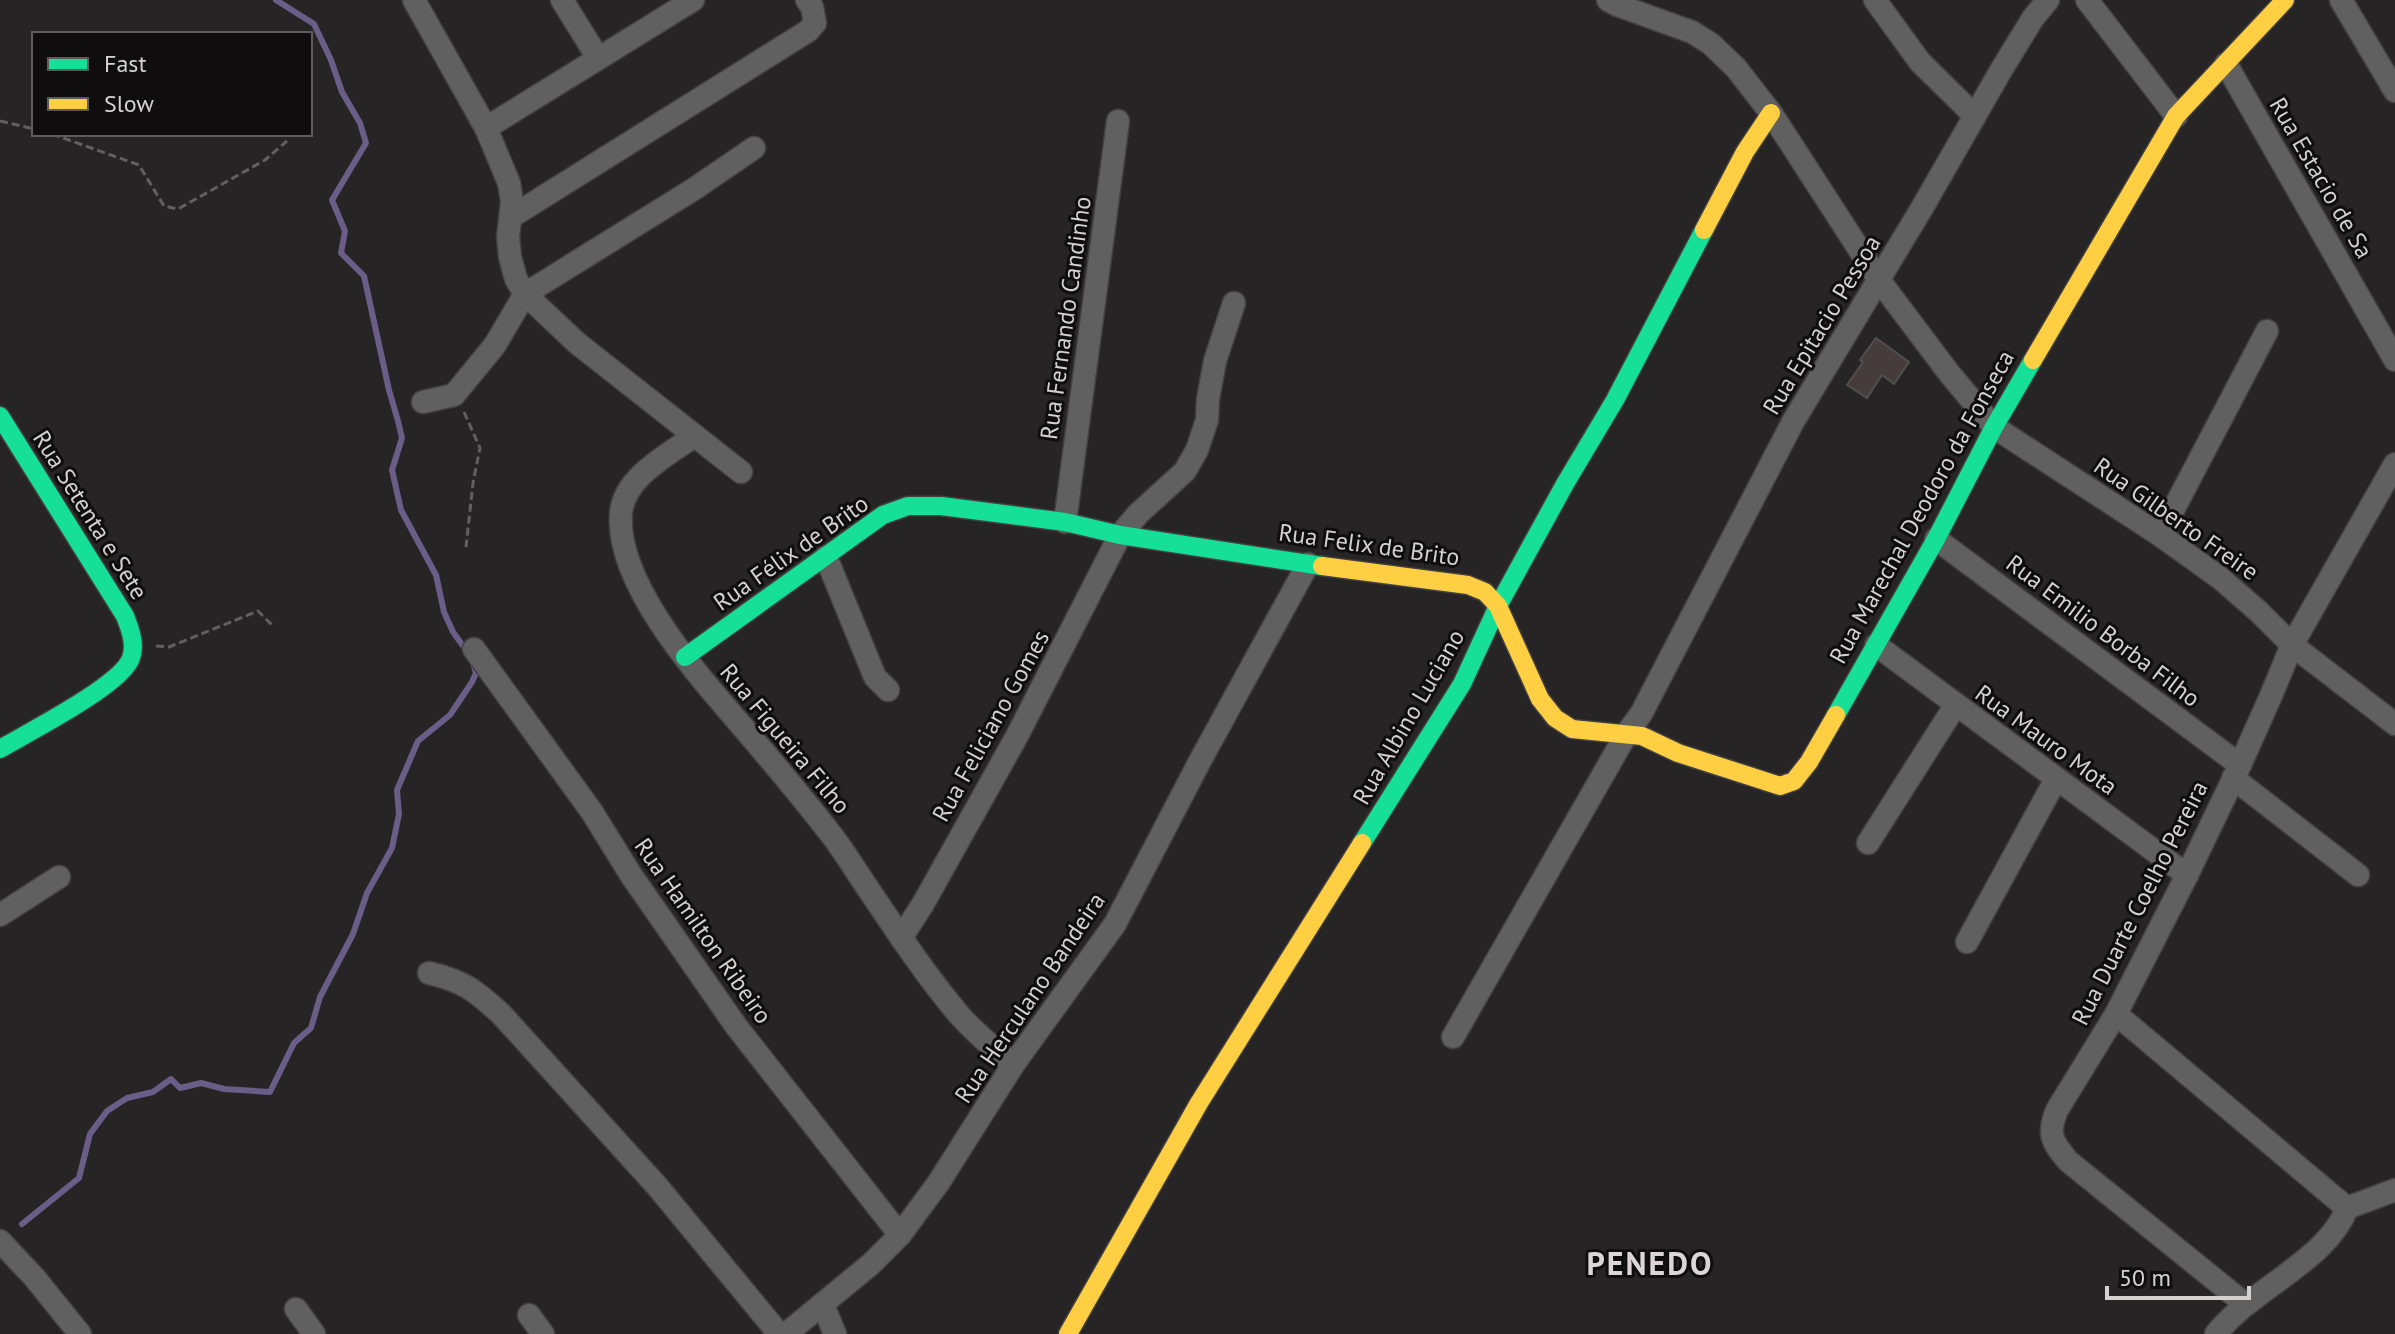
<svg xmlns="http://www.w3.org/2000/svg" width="2395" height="1334" viewBox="0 0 2395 1334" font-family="'PT Sans',sans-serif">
<rect width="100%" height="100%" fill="#262425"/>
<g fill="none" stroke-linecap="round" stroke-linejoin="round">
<g stroke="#6a5d87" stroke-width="6">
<polyline points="276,0 314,24 331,60 342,92 360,123 366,143 332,200 345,231 341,253 364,276 389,390 398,421 402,438 392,470 401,510 436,575 444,612 453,632 466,650"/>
<polyline points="22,1224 79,1178 90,1134 107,1111 127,1098 153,1092 171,1079 180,1088 201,1083 224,1089 270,1092 294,1043 311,1028 320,997 353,934 367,893 392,848 399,814 397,790 418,741 450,715 472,682 476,673 473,663"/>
</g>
</g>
<polygon fill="#463c3c" stroke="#514e4e" stroke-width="2" points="1876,338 1909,362 1894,384 1882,375 1867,398 1847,385 1863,362 1860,360"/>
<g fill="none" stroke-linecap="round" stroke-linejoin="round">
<defs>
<g id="street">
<polyline points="414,0 486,128 509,183 512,202 508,237 510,257 516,279 525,294 577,343 741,472"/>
<polyline points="562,0 598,58"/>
<polyline points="1608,0 1617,5 1692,32 1711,44 1736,68 1771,113 1879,280 1949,373 1994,427 2160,535 2220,578 2258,611 2292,645 2395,724"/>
<polyline points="1875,0 1920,62 1975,116"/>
<polyline points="2087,0 2176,116"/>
<polyline points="2341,0 2395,91"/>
<polyline points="2226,64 2395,360"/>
<polyline points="486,128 693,0"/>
<polyline points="511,217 808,31 815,23 812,7 807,0"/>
<polyline points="423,402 454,395 495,345 525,294 694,189 754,148"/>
<path d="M694,436C668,455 624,477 621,513C615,583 698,675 741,725C771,760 801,796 830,833C845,852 857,873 871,893C898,933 925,974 956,1011C972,1031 994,1048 1013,1065"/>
<polyline points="1065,522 1118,121"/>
<polyline points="2160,535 2267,331"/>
<polyline points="1936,539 2240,765"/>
<polyline points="826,557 875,677 888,690"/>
<polyline points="1876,645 2187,875"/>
<polyline points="474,649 592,812 631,875 736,1026 900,1235"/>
<polyline points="2233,778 2358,875"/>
<polyline points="1868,843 1955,706"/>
<polyline points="0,915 59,877"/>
<polyline points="901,938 923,904 1017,736 1120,535 1138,514 1185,471 1197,450 1207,420 1208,399 1215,361 1234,303"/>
<polyline points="1967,942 2056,779"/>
<path d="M429,973C463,981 475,990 501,1014L657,1186L779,1334"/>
<polyline points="2116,1014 2347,1208"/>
<polyline points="1453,1037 1627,733 1641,714 1794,420 1922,208 2000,72 2033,18 2048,0"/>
<polyline points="0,1241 34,1277 80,1334"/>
<path d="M2245,1304L2068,1161C2052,1142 2047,1134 2057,1110L2116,1014L2187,875L2240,765L2270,698L2292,645L2395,464"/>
<polyline points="823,1305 835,1334"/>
<polyline points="296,1309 314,1334"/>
<polyline points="529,1315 543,1334"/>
<polyline points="786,1334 871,1264 900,1235 939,1182 1013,1065 1115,924 1201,759 1308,564"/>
<path d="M2216,1334C2250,1290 2328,1260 2347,1208L2395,1190"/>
</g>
<g id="fast">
<path d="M0,416L125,616C130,629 136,644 131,658C122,685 27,733 0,749"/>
<polyline points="685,657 883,515 908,506 941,506 1065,522 1120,535 1322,566"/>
<polyline points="1836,715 1936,539 1994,427 2033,360"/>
<polyline points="1362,843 1462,684 1498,606 1565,484 1615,400 1704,230"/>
</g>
<g id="slow">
<polyline points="1704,230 1745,152 1771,113"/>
<polyline points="2033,360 2176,116 2285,0"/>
<polyline points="1322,566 1468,585 1485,592 1498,606 1540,699 1555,718 1572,729 1642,736 1678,753 1780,786 1794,781 1809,762 1836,715"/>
<polyline points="1068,1334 1199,1103 1362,843"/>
</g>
</defs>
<use href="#street" stroke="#424041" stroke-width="25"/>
<use href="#fast" stroke="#424041" stroke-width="21"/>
<use href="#slow" stroke="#424041" stroke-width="21"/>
<g stroke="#616060" stroke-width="3" stroke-dasharray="8 4" stroke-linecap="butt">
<polyline points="0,121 34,129"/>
<polyline points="52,134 139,165 164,206 178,209 265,160 287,141"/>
<polyline points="464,412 480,448 473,483 466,547"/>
<polyline points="156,646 169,647 258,611 272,625"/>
</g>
<use href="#street" stroke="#616060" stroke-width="22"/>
<use href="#fast" stroke="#16e098" stroke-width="18"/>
<use href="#slow" stroke="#ffcf43" stroke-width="18"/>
</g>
<g text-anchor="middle" stroke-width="6" stroke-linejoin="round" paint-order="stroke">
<g font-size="24" fill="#d4d1d1" stroke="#0f0d0e">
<text transform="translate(2321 178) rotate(60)" y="8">Rua Estacio de Sa</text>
<text transform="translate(1066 318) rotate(-82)" y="8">Rua Fernando Candinho</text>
<text transform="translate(1822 325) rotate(-59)" y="8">Rua Epitacio Pessoa</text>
<text transform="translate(1922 507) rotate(-61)" y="8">Rua Marechal Deodoro da Fonseca</text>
<text transform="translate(90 515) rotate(58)" y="8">Rua Setenta e Sete</text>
<text transform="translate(2176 519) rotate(35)" y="8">Rua Gilberto Freire</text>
<text transform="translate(1369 545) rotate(8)" y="8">Rua Felix de Brito</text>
<text transform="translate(791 553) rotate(-35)" y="8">Rua Félix de Brito</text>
<text transform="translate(2103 631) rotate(37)" y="8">Rua Emilio Borba Filho</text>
<text transform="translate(1409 717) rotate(-60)" y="8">Rua Albino Luciano</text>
<text transform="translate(991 726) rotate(-61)" y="8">Rua Feliciano Gomes</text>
<text transform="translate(785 739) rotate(50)" y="8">Rua Figueira Filho</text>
<text transform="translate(2046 740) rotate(36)" y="8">Rua Mauro Mota</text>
<text transform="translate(2140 903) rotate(-63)" y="8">Rua Duarte Coelho Pereira</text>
<text transform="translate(703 931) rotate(55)" y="8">Rua Hamilton Ribeiro</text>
<text transform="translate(1030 998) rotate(-56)" y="8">Rua Herculano Bandeira</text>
</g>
<g font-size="32" font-weight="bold" letter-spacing="2" fill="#dbd5d7" stroke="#0f0d0e">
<text x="1650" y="1275">PENEDO</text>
</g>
</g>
<rect x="32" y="32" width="280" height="104" fill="#0f0d0e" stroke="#5e5b5c" stroke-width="2"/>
<rect x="48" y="58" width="40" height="12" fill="#16e098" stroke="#5e5b5c" stroke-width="2"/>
<text x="104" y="72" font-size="24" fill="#d4d1d1">Fast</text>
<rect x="48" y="98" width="40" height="12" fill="#ffcf43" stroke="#5e5b5c" stroke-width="2"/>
<text x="104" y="112" font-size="24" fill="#d4d1d1">Slow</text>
<path d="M2107 1286v12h142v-12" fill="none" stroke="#d4d1d1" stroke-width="4"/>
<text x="2119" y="1286" font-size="24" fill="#d4d1d1" stroke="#0f0d0e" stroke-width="6" paint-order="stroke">50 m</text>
</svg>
